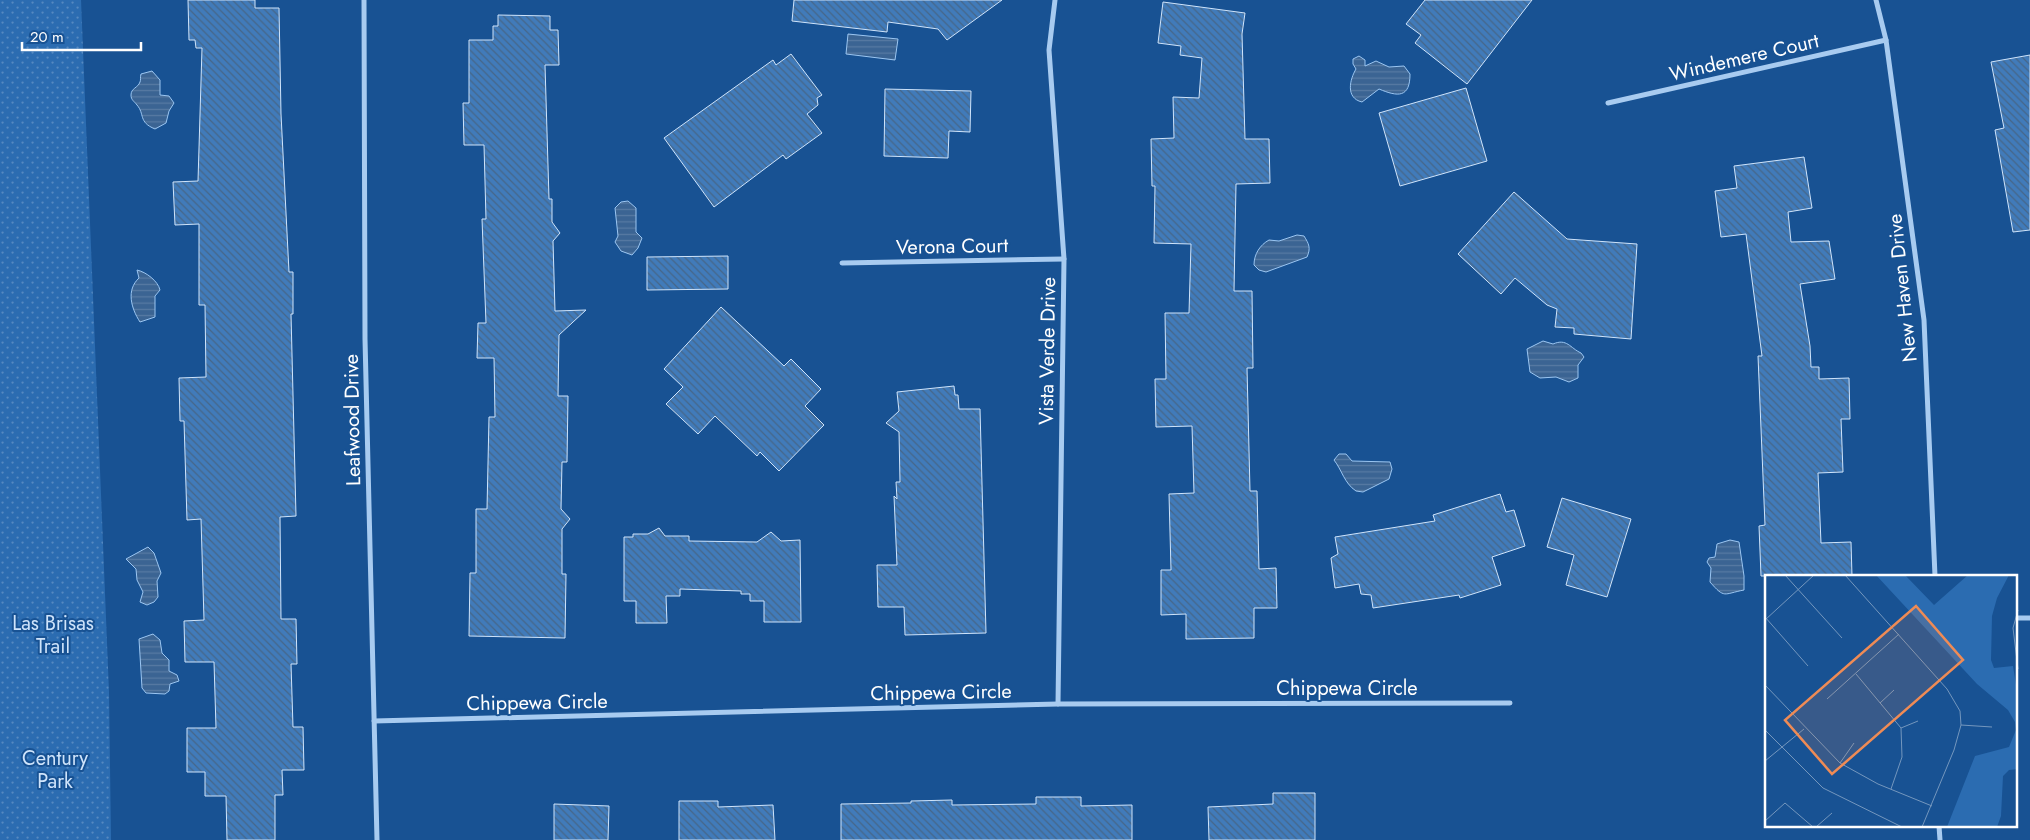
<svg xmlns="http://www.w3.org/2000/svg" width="2030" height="840" viewBox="0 0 2030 840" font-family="Jost,sans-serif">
<defs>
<pattern id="park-dots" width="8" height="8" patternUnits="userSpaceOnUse" patternTransform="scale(1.25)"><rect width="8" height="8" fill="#2b6cb1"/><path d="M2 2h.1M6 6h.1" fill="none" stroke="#5589c1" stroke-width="1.8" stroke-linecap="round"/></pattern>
<pattern id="water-rules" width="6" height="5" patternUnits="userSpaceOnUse" patternTransform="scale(1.25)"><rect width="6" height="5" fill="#3b6493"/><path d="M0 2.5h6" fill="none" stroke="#587ba3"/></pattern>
<pattern id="building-back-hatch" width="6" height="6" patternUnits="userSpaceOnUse" patternTransform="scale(1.25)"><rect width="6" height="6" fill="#417bba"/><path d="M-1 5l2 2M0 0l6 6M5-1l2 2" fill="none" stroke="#466688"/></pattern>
</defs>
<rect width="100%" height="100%" fill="#185293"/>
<polygon fill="url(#park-dots)" points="0,0 81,0 109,692 111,840 0,840"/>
<g fill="url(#water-rules)" stroke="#9bc6f2">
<polygon points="848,34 898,39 895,60 846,54"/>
<path d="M1359,56L1365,60V66L1376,61L1389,67L1404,66L1410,74C1410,98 1398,97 1379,89L1362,102C1345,98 1350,79 1356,69L1353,64V59Z"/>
<path d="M152,71L160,80V95L169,96L174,103L169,111L166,123L155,129C138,122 145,114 137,105C134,101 131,100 131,95C131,88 138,88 140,82C141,80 140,77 141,74Z"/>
<polygon points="628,201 636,208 636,232 642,238 638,248 632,255 621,251 615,242 618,236 615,208 621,202"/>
<path d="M1297,235L1304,236C1309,244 1311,248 1307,257L1266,272L1259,270L1254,265C1254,254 1260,245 1269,240L1279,241Z"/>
<path d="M137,270C146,272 158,281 160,290L155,296V317L140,322C131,308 126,290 139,278Z"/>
<path d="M1543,341L1553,344C1567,338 1570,348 1581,353L1584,357L1578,365V378L1569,382L1556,377L1540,378L1530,372L1527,349Z"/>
<path d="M1339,454H1346L1352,461L1390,462L1392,469L1389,479L1363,492L1356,491C1344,483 1342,470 1334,460Z"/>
<path d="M1730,540L1739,542L1744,576V590C1723,594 1725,599 1710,582L1711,568L1707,562L1709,558L1715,557L1717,544Z"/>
<polygon points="148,547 154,553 161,573 157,581 158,597 154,602 147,605 140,602 143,592 137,580 136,569 126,559"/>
<polygon points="153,634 160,640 162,653 169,660 169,671 177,675 179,681 170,684 169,691 165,694 146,693 142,688 139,639"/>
</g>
<g fill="url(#building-back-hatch)" stroke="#cfe4fb">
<polygon points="188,0 255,0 255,8 279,8 281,114 289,272 293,272 293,314 291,314 296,516 280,517 281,619 296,619 297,664 291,664 293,727 303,727 304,770 282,770 283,795 275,795 275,840 227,840 226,796 205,796 205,772 187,772 187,728 216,728 214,662 185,662 184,621 204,620 201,519 187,520 184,421 180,421 179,378 206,377 205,305 199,305 199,224 175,225 173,182 198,181 202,48 196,48 195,40 189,40"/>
<polygon points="794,0 1002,0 947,40 938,29 888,22 887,32 792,21"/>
<polygon points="1425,0 1532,0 1467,84 1415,43 1421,35 1406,24"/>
<polygon points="1163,2 1245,13 1242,34 1245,139 1269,139 1270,183 1236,184 1234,291 1252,291 1253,368 1247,368 1250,491 1257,491 1259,569 1276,568 1277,608 1254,608 1254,638 1186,639 1186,614 1161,615 1161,570 1171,570 1169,494 1194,493 1192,426 1156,427 1155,379 1166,379 1165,313 1189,313 1191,244 1154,243 1155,186 1152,186 1151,139 1174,138 1173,97 1199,98 1202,58 1180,55 1181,46 1158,43"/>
<polygon points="498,15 550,16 550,30 558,30 559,65 545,65 549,199 552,199 552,222 560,233 553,241 555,311 586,310 559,335 558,396 568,396 567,462 562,462 561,509 570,519 562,529 562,574 566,574 565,638 469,636 470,573 476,573 476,509 487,509 489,417 495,417 494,358 477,358 478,323 486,323 482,219 486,219 484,145 464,145 463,103 469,103 469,40 493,40 493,26 498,26"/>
<polygon points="791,54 822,95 817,98 818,105 807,114 822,133 786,159 783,155 714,207 664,138 773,60 776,65"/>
<polygon points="2030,55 2030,230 2013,232 1995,130 2004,128 1991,62"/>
<polygon points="1466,88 1487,161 1400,186 1379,113"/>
<polygon points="885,89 971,91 970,132 949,131 948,158 884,156"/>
<polygon points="1804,157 1812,208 1788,212 1791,242 1829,241 1835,279 1800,284 1810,346 1811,367 1819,367 1819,379 1849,378 1850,419 1841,419 1843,472 1818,473 1821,543 1851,542 1852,576 1761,576 1759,526 1765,525 1758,356 1762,356 1746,234 1721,237 1715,191 1737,188 1734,166"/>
<polygon points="1514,192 1567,239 1637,244 1631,339 1574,334 1574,328 1555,327 1557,309 1547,305 1515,278 1501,294 1458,254"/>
<polygon points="728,256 728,289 647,290 647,257"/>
<polygon points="721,307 784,366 791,359 821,389 805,406 824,425 779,471 760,452 757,456 715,416 698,434 666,404 683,387 664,369"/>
<polygon points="954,386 955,395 958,395 959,409 980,409 986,633 905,635 904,607 878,607 877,565 897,565 894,496 897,499 896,482 900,482 899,432 886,423 899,411 897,392"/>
<polygon points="1500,494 1506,512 1514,510 1525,546 1492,557 1501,585 1460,598 1459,595 1373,608 1371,595 1361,594 1359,584 1335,588 1331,558 1338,554 1335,537 1435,521 1433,515"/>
<polygon points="1562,498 1631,519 1607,597 1566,585 1574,555 1547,547"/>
<polygon points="659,528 665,536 689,536 689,541 757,542 771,532 781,541 800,540 801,622 764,622 764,601 750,601 750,594 741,594 741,591 680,589 680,596 666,596 667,623 636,623 636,601 624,601 624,537 633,537 633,534 648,534"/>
<polygon points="1273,793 1315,793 1315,840 1209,840 1208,807 1273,804"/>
<polygon points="1036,797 1081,797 1081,806 1132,805 1132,840 841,840 841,804 911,803 911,801 952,800 952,805 1036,804"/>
<polygon points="679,801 718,801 718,807 773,805 775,840 679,840"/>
<polygon points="554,804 609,806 608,840 554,840"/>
</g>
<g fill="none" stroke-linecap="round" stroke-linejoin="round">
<g stroke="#a8cbf0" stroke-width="5">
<polyline points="364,0 365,339 377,840"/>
<polyline points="1055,0 1049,50 1064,259 1058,704"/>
<polyline points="1876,0 1886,40 1924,320 1935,576"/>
<polyline points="1608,103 1886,40"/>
<polyline points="842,263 1064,259"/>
<polyline points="2016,618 2030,618"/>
<polyline points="374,721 1058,704 1510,703"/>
<polyline points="1939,826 1940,840"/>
</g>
</g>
<g text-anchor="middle" stroke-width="4" stroke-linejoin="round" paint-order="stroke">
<g font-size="20" fill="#fff" stroke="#185293">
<text transform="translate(1744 57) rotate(-13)" y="7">Windemere Court</text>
<text transform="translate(952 246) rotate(-1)" y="7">Verona Court</text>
<text transform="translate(1902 288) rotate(-96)" y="7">New Haven Drive</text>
<text transform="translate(1047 351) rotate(-89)" y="7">Vista Verde Drive</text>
<text transform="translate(352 420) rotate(-91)" y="7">Leafwood Drive</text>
<text x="1347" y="695">Chippewa Circle</text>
<text transform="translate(941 692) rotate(-1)" y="7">Chippewa Circle</text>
<text transform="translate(537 702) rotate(-1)" y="7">Chippewa Circle</text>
</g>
<g font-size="20" fill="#cfe4fb" stroke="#185293">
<text x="53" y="630">Las Brisas<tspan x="53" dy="23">Trail</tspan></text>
<text x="55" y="765">Century<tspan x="55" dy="23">Park</tspan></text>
</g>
</g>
<g transform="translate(1765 575)">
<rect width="252" height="252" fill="#185293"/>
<path d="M111,0H140L169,30L203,0H244L232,23L227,41L226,85L229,93L248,91L253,122V194L244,195L238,201L236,241L232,252H182L210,181L244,172L251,155L250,147L243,135L212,109Z" fill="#2b6cb1"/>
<path fill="none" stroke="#7497be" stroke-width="1" d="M20,0L77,63M80,0L182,114L195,136L196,150L189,175L157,252M253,35L248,53L253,94M0,42L43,91M0,45L49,0M91,99L136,153L137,182L126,214M0,110L75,188L113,209L167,231M62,124L134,59M115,128L129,115M196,150L227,152M136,153L153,146M0,155L58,213L137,252M0,186L39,154M75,188L89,168M0,246L20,228L48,252M51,252L67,238"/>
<path fill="#ef8b55" fill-opacity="0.15" stroke="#ef8b55" stroke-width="2.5" d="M151,31L198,85L67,199L20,145Z"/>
<rect width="252" height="252" fill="none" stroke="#fff" stroke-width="2.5"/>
</g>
<path d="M22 42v8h119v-8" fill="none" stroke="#ffffff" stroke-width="2.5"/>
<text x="30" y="42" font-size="15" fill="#ffffff" stroke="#185293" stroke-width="4" paint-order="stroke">20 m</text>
</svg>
